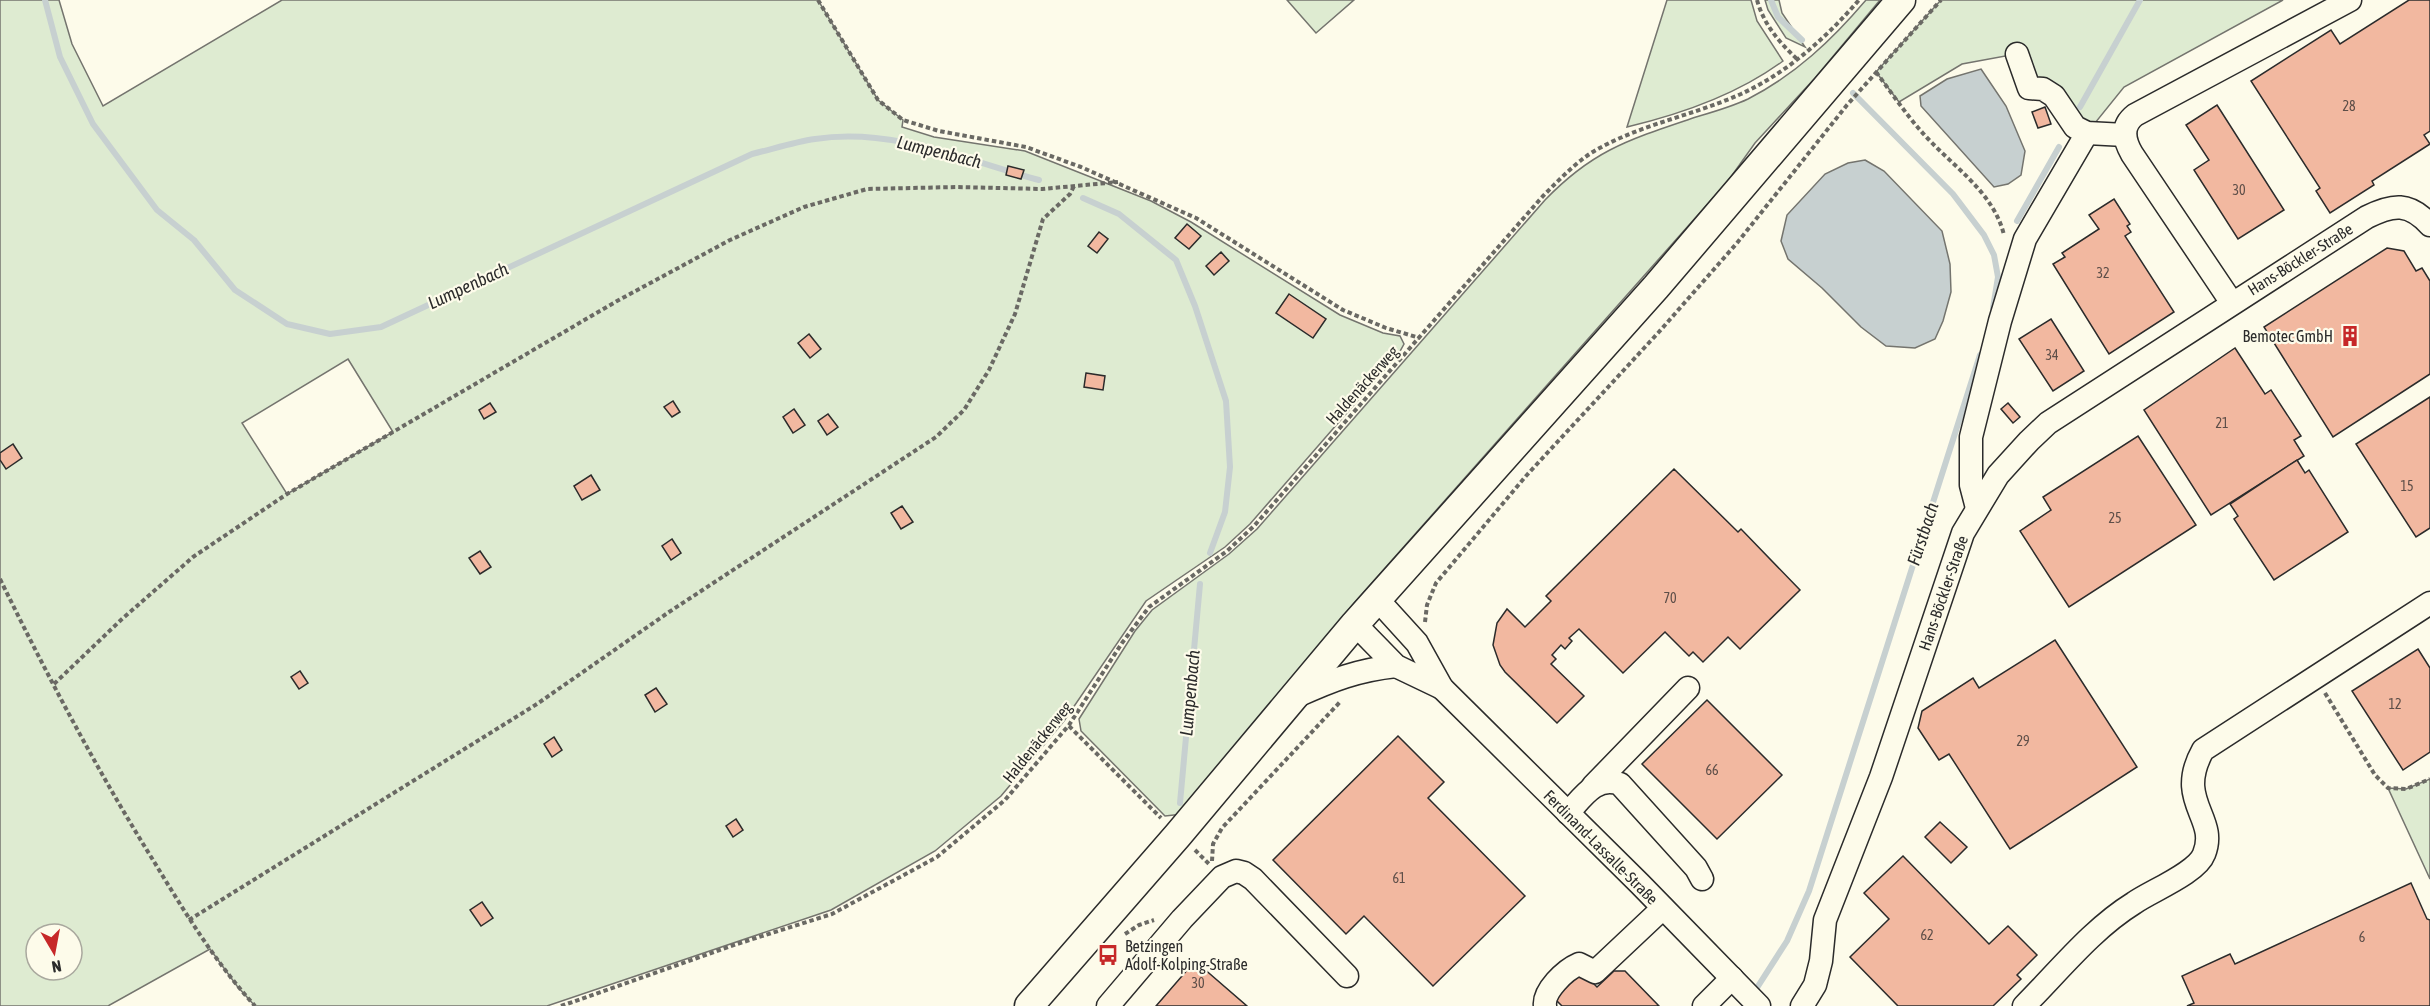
<svg xmlns="http://www.w3.org/2000/svg" width="2430" height="1006" viewBox="0 0 2430 1006" font-family="'Asap Condensed',sans-serif">
<rect width="100%" height="100%" fill="#fdfbea"/>
<g fill="#deebd1" stroke="#74746e" stroke-width="1.5" fill-rule="evenodd">
<path d="M0,0H59L72,44L103,106L282,0H818L878,100L903,120L902,127L934,137L1025,151L1151,201L1191,222L1340,315L1383,333L1400,336L1404,344L1399,353L1250,524L1225,547L1146,601L1064,721L1001,796L935,851L831,910L547,1006H255L237,986L210,949L108,1006H0ZM348,359L393,432L287,494L242,423ZM36,934H72V970H36Z"/>
<polygon points="1287,0 1354,0 1316,33"/>
<path d="M1667,0H1751L1757,21L1783,61C1737,95 1682,114 1627,127Z"/>
<polygon points="1765,0 1779,0 1782,13 1805,47 1786,38 1768,10"/>
<path d="M1866,0H1880L1815,78L1755,143L1728,181L1354,603L1183,814L1165,816L1081,731L1079,719L1135,631L1152,610L1229,554L1257,529L1545,200C1594,149 1631,139 1696,117C1713,112 1731,107 1748,99C1795,75 1832,40 1866,0Z"/>
<polygon points="1941,0 2283,0 2124,87 2087,133 2043,89 2016,54 1962,64 1899,102 1876,72"/>
<polygon points="2430,779 2430,879 2388,788 2406,789"/>
</g>
<g fill="#c7d0d0" stroke="#74746e" stroke-width="1.5">
<polygon points="1981,69 2006,106 2025,151 2021,175 2008,184 1994,187 1921,106 1920,96 1947,79"/>
<polygon points="1865,160 1884,171 1942,231 1950,264 1951,292 1943,321 1935,339 1915,348 1886,346 1861,327 1822,288 1788,259 1781,241 1787,215 1825,174 1848,163"/>
</g>
<g fill="none" stroke-linecap="round" stroke-linejoin="round">
<g stroke="#c7d0d0" stroke-width="6">
<path d="M45,0L60,57L93,124L157,210L194,240L235,290L287,324L330,334L381,327L752,154C773,149 794,142 815,139C892,127 966,160 1039,180"/>
<polyline points="1771,0 1778,17 1802,40"/>
<polyline points="1853,93 1953,194 1984,235 1994,255 1998,277 1993,308"/>
<polyline points="2080,107 2140,0"/>
<polyline points="1083,198 1119,214 1176,260 1195,306 1226,401 1230,467 1225,512 1210,553"/>
<polyline points="2017,221 2059,147"/>
<polyline points="1180,803 1200,584"/>
<polyline points="1753,994 1787,941 1809,891 1980,355"/>
</g>
</g>
<g fill="#f2b8a0" stroke="#2b2b2b" stroke-width="1.5">
<polygon points="2409,0 2430,0 2430,131 2424,135 2430,144 2372,181 2374,185 2330,213 2316,191 2320,188 2251,81 2331,30 2340,44"/>
<polygon points="2217,105 2284,210 2238,239 2194,170 2209,160 2186,125"/>
<polygon points="2045,107 2051,124 2038,128 2032,112"/>
<polygon points="1008,166 1024,170 1021,179 1006,175"/>
<polygon points="2114,199 2130,224 2127,226 2131,232 2125,236 2174,312 2109,354 2053,264 2065,257 2062,253 2099,229 2089,215"/>
<polygon points="1187,224 1201,236 1189,249 1175,238"/>
<polygon points="1099,232 1108,239 1097,253 1088,246"/>
<polygon points="2387,248 2404,251 2416,271 2422,268 2430,281 2430,374 2333,437 2264,327"/>
<polygon points="1221,252 1229,261 1214,275 1206,266"/>
<polygon points="1289,294 1326,319 1313,338 1276,313"/>
<polygon points="2051,319 2084,371 2053,391 2019,339"/>
<polygon points="809,334 821,349 810,358 798,343"/>
<polygon points="2235,348 2265,394 2271,390 2301,436 2294,440 2304,456 2211,515 2144,410"/>
<polygon points="1086,373 1105,376 1103,390 1084,387"/>
<polygon points="2430,397 2430,528 2416,537 2356,444"/>
<polygon points="673,401 680,412 672,417 664,407"/>
<polygon points="490,403 496,412 484,419 479,410"/>
<polygon points="2008,403 2020,417 2013,423 2001,409"/>
<polygon points="794,409 805,425 793,433 783,417"/>
<polygon points="828,414 838,427 827,435 818,421"/>
<polygon points="2138,436 2196,525 2069,607 2020,531 2051,510 2043,497"/>
<polygon points="13,444 22,458 6,469 0,460 0,453"/>
<polygon points="2297,460 2305,473 2309,470 2348,532 2274,580 2234,519 2238,516 2230,504"/>
<polygon points="1674,469 1738,532 1741,529 1800,590 1740,649 1728,637 1703,662 1693,652 1689,656 1665,632 1623,673 1579,629 1569,638 1572,641 1565,649 1561,645 1552,655 1556,659 1551,664 1584,696 1557,723 1505,672 1500,665 1493,645 1497,623 1507,609 1525,627 1551,601 1546,596"/>
<polygon points="591,475 600,490 582,500 574,486"/>
<polygon points="902,506 913,522 901,529 891,513"/>
<polygon points="672,539 681,553 671,560 662,546"/>
<polygon points="480,551 491,567 480,574 469,558"/>
<polygon points="2055,640 2137,767 2010,849 1949,754 1939,760 1918,728 1922,711 1973,678 1979,688"/>
<polygon points="2418,649 2430,668 2430,752 2403,770 2352,691"/>
<polygon points="300,671 308,683 299,689 291,677"/>
<polygon points="656,688 667,704 655,712 645,695"/>
<polygon points="1707,700 1782,775 1717,839 1642,764"/>
<polygon points="1398,736 1444,782 1428,798 1525,896 1433,986 1364,916 1346,934 1273,860"/>
<polygon points="554,737 562,750 552,757 544,744"/>
<polygon points="736,819 743,830 733,837 726,826"/>
<polygon points="1940,822 1967,847 1951,863 1925,837"/>
<polygon points="1903,856 1989,944 2008,926 2037,955 2017,975 2021,979 1993,1006 1898,1006 1850,957 1889,919 1864,893"/>
<polygon points="2411,883 2427,919 2430,920 2430,1006 2187,1006 2194,1003 2182,976 2230,954 2235,964"/>
<polygon points="482,902 493,918 481,926 470,910"/>
<polygon points="1195,961 1247,1006 1156,1006"/>
<polygon points="1579,969 1597,987 1614,971 1625,971 1659,1006 1562,1006 1552,996"/>
</g>
<g fill="none" stroke-linecap="round" stroke-linejoin="round">
<defs>
<g id="minor">
<polyline points="2017,54 2029,88 2043,89 2054,96 2075,127 2087,133 2125,135"/>
<path d="M2232,303L2132,154C2124,140 2121,126 2135,115L2350,0"/>
<polyline points="1977,508 1971,485 1971,437 2000,321 2025,239 2087,133"/>
<polyline points="1377,599 1417,643 1442,688 1640,884 1759,1006"/>
<polyline points="1355,624 1396,666 1442,688"/>
<path d="M1297,696C1332,680 1358,670 1396,666"/>
<polyline points="1593,786 1688,688"/>
<path d="M1568,813C1582,798 1596,775 1620,784L1696,868L1702,879"/>
<polyline points="1108,1006 1182,919 1222,877 1236,871 1244,873 1253,879 1347,976"/>
<path d="M1545,1006C1543,991 1565,970 1579,964L1595,972L1663,908"/>
<polyline points="1704,1006 1732,978"/>
<path d="M1802,1006L1815,985L1821,961L1825,920L1881,777L1963,533L1998,475L2029,441L2048,423L2367,217C2393,204 2409,202 2430,225"/>
<path d="M2024,1006C2059,971 2092,929 2134,903C2151,891 2197,873 2204,854C2219,817 2174,802 2203,750L2430,603"/>
</g>
<polyline id="major" points="1029,1006 1178,835 1355,624 1656,287 1901,0"/>
</defs>
<use href="#minor" stroke="#2b2b2b" stroke-width="25"/>
<use href="#major" stroke="#2b2b2b" stroke-width="31"/>
<g stroke="#6a6964" stroke-width="4" stroke-dasharray="4.5 3" stroke-linecap="butt">
<polyline points="818,0 878,100 903,120 939,131 1026,147 1081,167 1196,218 1343,310 1386,328 1420,338"/>
<path d="M1757,0C1764,25 1779,42 1798,60"/>
<path d="M1876,72C1891,92 1905,113 1921,131C1950,165 1993,190 2004,235"/>
<path d="M0,579C47,675 97,770 153,860C184,911 215,962 255,1006"/>
<polyline points="1425,622 1427,605 1436,583 1526,476 1658,333 1737,243 1847,105 1941,0"/>
<polyline points="54,684 122,619 193,557 287,494 617,301 730,240 804,207 867,189 957,187 1042,189 1118,182"/>
<polyline points="2325,693 2375,775 2388,788 2406,789 2430,779"/>
<polyline points="1069,726 1161,818"/>
<polyline points="1195,850 1209,864"/>
<polyline points="1212,861 1213,844 1222,828 1340,702"/>
<polyline points="189,920 537,704 669,612 936,437 964,410 989,370 1015,314 1043,219 1070,194 1074,186"/>
<polyline points="1125,934 1139,925 1154,920"/>
<path d="M561,1006L737,944L832,914L937,857L1005,800L1069,725L1122,643L1149,607L1227,551L1254,526L1543,196C1558,181 1573,165 1591,153C1637,125 1692,116 1741,94C1788,72 1825,39 1859,0"/>
</g>
<use href="#minor" stroke="#fdfbea" stroke-width="22"/>
<use href="#major" stroke="#fdfbea" stroke-width="28"/>
</g>
<defs>
<symbol id="building-bare" viewBox="-9 -9 18 18"><path d="M-4-6H4V6H1V3H-1V6H-4ZM-2.5-4.3h1.7v1.8h-1.7ZM.8-4.3h1.7v1.8H.8ZM-2.5-1h1.7V.8h-1.7ZM.8-1h1.7V.8H.8Z" fill="#c62828" stroke="#fdfbea" stroke-width="2.5" paint-order="stroke"/></symbol>
<symbol id="bus-bare" viewBox="-9 -9 18 18"><path d="M-5-6H5V4H4V6H2V4H-2V6H-4V4H-5ZM-3.5-4V0h7V-4ZM-3.5 1.2v1.5H-2V1.2ZM2 1.2v1.5H3.5V1.2Z" fill="#c62828" stroke="#fdfbea" stroke-width="2.5" paint-order="stroke"/></symbol>
</defs>
<g fill-rule="evenodd">
<use href="#building-bare" x="2335" y="321" width="30" height="30"/>
<use href="#bus-bare" x="1093" y="940" width="30" height="30"/>
</g>
<g text-anchor="middle" stroke-width="4.5" stroke-linejoin="round" paint-order="stroke">
<g font-size="14" fill="#5d4e48">
<text x="2349" y="111">28</text>
<text x="2239" y="195">30</text>
<text x="2103" y="278">32</text>
<text x="2052" y="360">34</text>
<text x="2222" y="428">21</text>
<text x="2407" y="491">15</text>
<text x="2115" y="523">25</text>
<text x="1670" y="603">70</text>
<text x="2395" y="709">12</text>
<text x="2023" y="746">29</text>
<text x="1712" y="775">66</text>
<text x="1399" y="883">61</text>
<text x="1927" y="940">62</text>
<text x="2362" y="942">6</text>
<text x="1198" y="988">30</text>
</g>
<g font-size="16" fill="#2b2b2b" stroke="#fdfbea">
<text transform="translate(2300 259) rotate(-32)" y="6">Hans-Böckler-Straße</text>
<text transform="translate(1362 385) rotate(-48)" y="6">Haldenäckerweg</text>
<text transform="translate(1943 593) rotate(-71)" y="6">Hans-Böckler-Straße</text>
<text transform="translate(1037 742) rotate(-51)" y="6">Haldenäckerweg</text>
<text transform="translate(1601 847) rotate(45)" y="6">Ferdinand-Lassalle-Straße</text>
</g>
<g font-size="16" fill="#2b2b2b" stroke="#fdfbea" text-anchor="end">
<text x="2333" y="342">Bemotec GmbH</text>
<text x="1125" y="952" text-anchor="start">Betzingen<tspan x="1125" dy="18">Adolf-Kolping-Straße</tspan></text>
</g>
<g font-size="18" font-style="italic" fill="#2b2b2b" stroke="#fdfbea">
<text transform="translate(939 152) rotate(14)" y="6">Lumpenbach</text>
<text transform="translate(468 286) rotate(-25)" y="6">Lumpenbach</text>
<text transform="translate(1923 534) rotate(-72)" y="6">Fürstbach</text>
<text transform="translate(1190 693) rotate(-85)" y="6">Lumpenbach</text>
</g>
</g>
<g transform="translate(54 952) rotate(170)"><circle r="28" fill="#fdfbea" stroke="#a9a89e" stroke-width="1.5"/>
<path d="M0-4.5L10 22L0 15L-10 22Z" fill="#c62828"/>
<text y="-9" font-size="16" font-weight="bold" text-anchor="middle" fill="#2b2b2b">N</text>
</g>
</svg>
